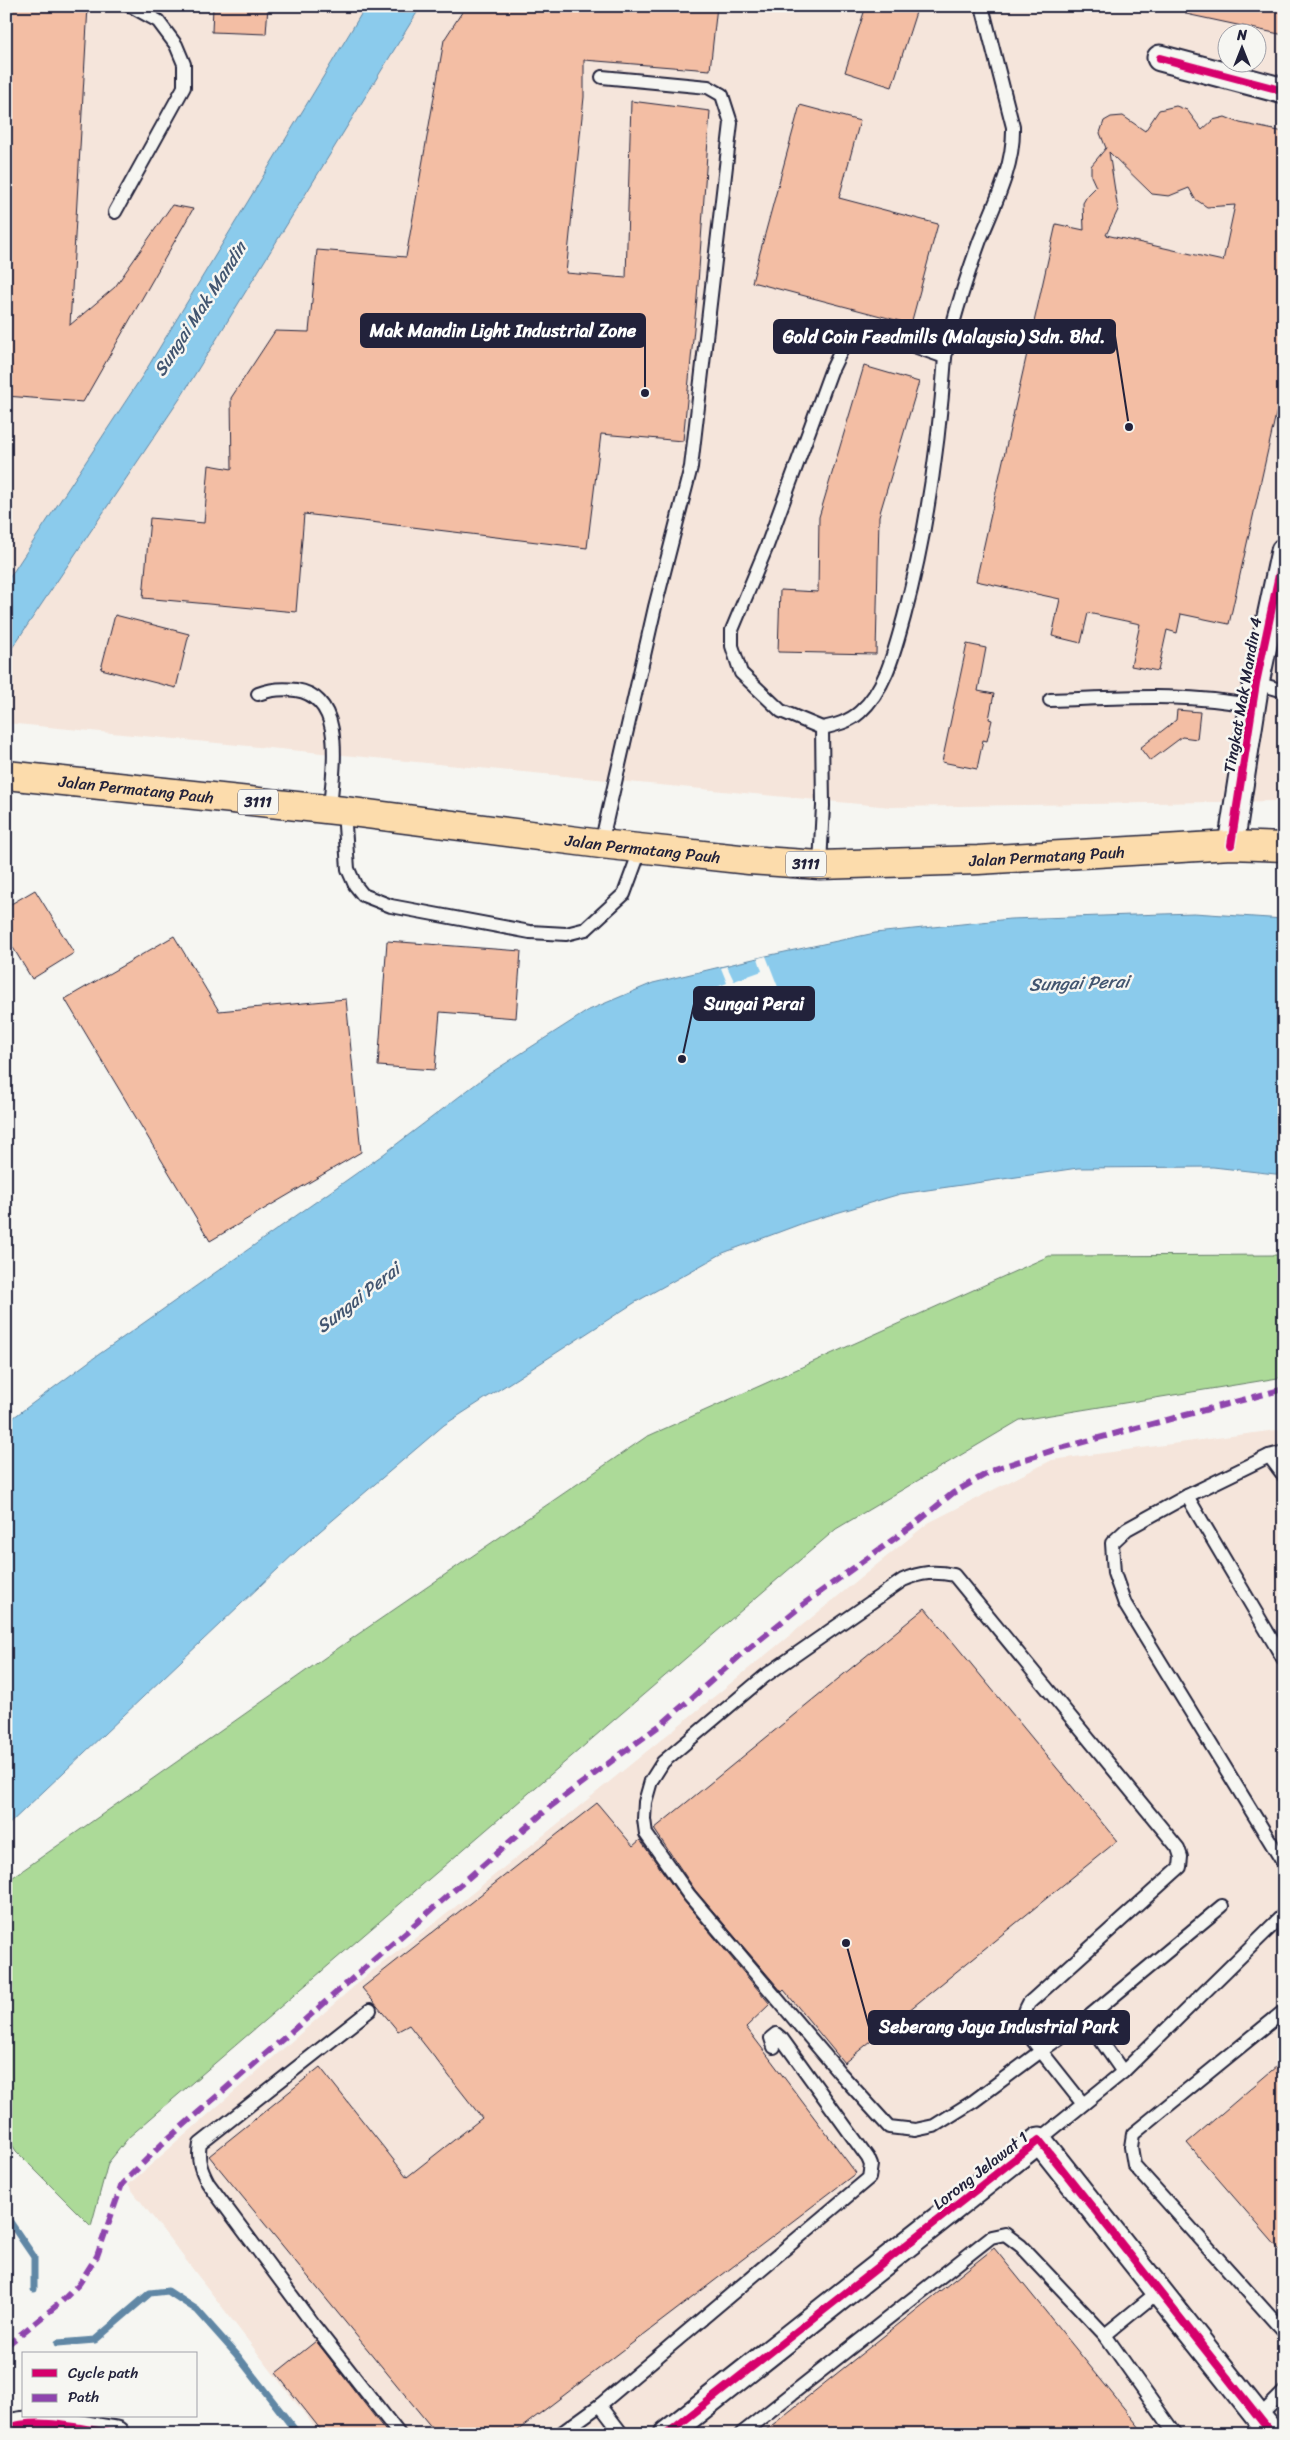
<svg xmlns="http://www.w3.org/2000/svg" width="1290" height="2440" viewBox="0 0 1290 2440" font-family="Sriracha,sans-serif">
<rect width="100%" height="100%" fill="#f6f6f2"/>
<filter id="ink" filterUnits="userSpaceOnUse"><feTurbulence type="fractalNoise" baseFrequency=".02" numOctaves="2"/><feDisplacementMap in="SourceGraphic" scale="10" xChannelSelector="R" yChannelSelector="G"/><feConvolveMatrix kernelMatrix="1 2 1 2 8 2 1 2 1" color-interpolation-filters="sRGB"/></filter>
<g filter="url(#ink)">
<g fill="#f5e5db" fill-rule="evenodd">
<path d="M6,6H1284V801L891,807L6,723ZM1228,32H1258V62H1228Z"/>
<polygon points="1284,1429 1284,2434 320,2434 128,2185 367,1975 449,1912 928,1523 1052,1460"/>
</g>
<polygon fill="#acda98" stroke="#677e6a" points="1284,1255 1284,1377 1020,1420 836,1529 129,2137 108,2163 91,2226 16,2151 6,2135 6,1882 357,1635 646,1437 1049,1256"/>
<g fill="#8bcbec" stroke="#6187a5">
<polygon points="366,6 421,6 181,397 6,657 6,583 143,375"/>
<polygon points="1194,913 1284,919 1284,1175 1213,1167 1078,1168 900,1194 806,1222 723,1253 634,1303 444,1425 299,1549 6,1827 6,1423 91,1360 381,1156 489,1074 589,1010 653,983 766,956 875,933 1010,919"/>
</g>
<polygon fill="#f6f6f2" points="766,956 778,987 725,1008 723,1003 702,1011 700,1004 705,1002 702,993 727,983 721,968 727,966 734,981 762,971 758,958"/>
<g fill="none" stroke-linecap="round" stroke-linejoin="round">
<g stroke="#6187a5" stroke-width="7">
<polyline points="6,2216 34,2257 34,2289"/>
<polyline points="58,2343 95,2340 150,2293 168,2291 197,2310 237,2355 298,2434"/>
</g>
</g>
<g fill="#f3bea4" stroke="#22223b" fill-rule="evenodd">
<polygon points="6,6 88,6 70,325 115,287 172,205 193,209 83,402 6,396"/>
<polygon points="213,6 268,6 266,34 212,32"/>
<polygon points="466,6 717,6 710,70 584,60 584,97 566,273 626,278 631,101 710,111 697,298 683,441 601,434 587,548 304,514 296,612 143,598 150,518 204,523 209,465 232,469 231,398 275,331 309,332 317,250 406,257 444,40"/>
<polygon points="866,6 918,6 892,87 845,72"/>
<polygon points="1187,6 1284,6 1284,35 1186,14"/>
<polygon points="800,105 860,121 839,198 938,224 911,324 752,282"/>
<path d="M1176,106L1187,110L1202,130L1213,120L1225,117L1240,123L1284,132V378L1229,624L1181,614L1177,633L1167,630L1158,671L1131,666L1140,624L1088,613L1081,643L1052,636L1060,599L976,581L1056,224L1084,230L1083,203L1087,196L1096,187L1091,176V166L1106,148L1100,133L1104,121L1111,117L1123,116L1145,131L1159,110ZM1109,152L1152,194L1169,196L1189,188L1195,199L1207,207L1235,205L1223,261L1106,235L1118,210Z"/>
<polygon points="864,366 919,382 879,516 876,654 778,652 780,590 818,592 819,517"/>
<polygon points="115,615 189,634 176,688 101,669"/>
<polygon points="967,644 986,648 978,691 994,694 989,719 992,720 987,741 983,740 977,769 942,762"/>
<polygon points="1177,710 1200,712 1197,739 1182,737 1150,761 1140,748 1176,720"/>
<polygon points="35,890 74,953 32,979 6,936 6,907"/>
<polygon points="174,936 219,1011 346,999 361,1152 210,1241 65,999"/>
<polygon points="387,941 521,951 516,1018 440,1012 435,1070 378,1066"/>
<polygon points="925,1608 1117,1841 844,2063 784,1990 782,1992 695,1890 654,1829"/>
<polygon points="597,1803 633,1846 640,1840 683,1900 770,2004 746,2027 856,2173 513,2434 437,2434 209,2156 320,2067 407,2177 482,2118 409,2025 398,2031 362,1988"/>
<polygon points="1284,2060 1284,2255 1187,2143"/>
<polygon points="994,2248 1145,2434 761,2434"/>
<polygon points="316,2341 388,2434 324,2434 276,2373"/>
</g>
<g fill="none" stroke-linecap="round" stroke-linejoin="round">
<defs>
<g id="lane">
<polyline points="115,212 184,87 184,64 176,45 158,21 131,6"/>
<polyline points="1256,683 1284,691"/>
<path d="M258,694C271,689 282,688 296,690C348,698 332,773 330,810"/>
<path d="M1050,700C1118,698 1186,692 1253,706"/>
<path d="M822,728C836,725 849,722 860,712C886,689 895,649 904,617C927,531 939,445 945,357"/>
<polyline points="344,811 348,869 355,885 363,895 391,906 530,932 566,934 586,929 624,894 641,848"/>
<polyline points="601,844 655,607 691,467 731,123 722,95 708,87 602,77"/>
<path d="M820,865L823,806L822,728L781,711L741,673L732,646V630L767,546L831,371C837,361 841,345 852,339C872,327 923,350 945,357C953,317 966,279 980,240C995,203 1014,167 1013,127L982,6"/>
<polyline points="1269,1456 1284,1452"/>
<polyline points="1187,1496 1269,1456 1284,1476"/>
<polyline points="1284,1660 1187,1496 1127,1529 1112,1543 1114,1573 1125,1604 1284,1864"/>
<path d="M370,2010L200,2144C197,2160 201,2170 208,2183L315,2327L399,2434"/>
<polyline points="1284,2011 1133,2134 1131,2147 1134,2165 1284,2332"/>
<polyline points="1086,2019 1123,2072"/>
<path d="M1083,2104L1041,2051L974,2101L934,2126L915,2130L889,2127L840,2073L689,1895L646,1834L644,1819L645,1802L651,1781L663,1762L765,1676L903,1580C921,1572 935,1571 954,1575L1178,1848L1181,1857L1180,1867L1029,2003C1016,2026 1027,2032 1041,2051L1086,2019L1222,1906"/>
<polyline points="1039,2140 1123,2072 1284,1914"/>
<polyline points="1159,2291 1105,2335 1175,2434"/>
<polyline points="600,2405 869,2178 871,2165 868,2158 782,2039 776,2034 771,2038 774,2047"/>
<polyline points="1259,2417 1284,2392"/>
<polyline points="560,2434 600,2405 622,2434"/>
<polyline points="741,2434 991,2237 1005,2234 1021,2246 1105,2335"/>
</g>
<g id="street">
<polyline points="1160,58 1284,91"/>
<polyline points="1231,845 1256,683 1284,551"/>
<path d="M6,2428C40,2417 82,2429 116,2434"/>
<polyline points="667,2434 1039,2140 1272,2434"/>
</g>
<g id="primary">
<path id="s1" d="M6,775L344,811L601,844L749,860L820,865L978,860L1231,845L1284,847"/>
</g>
</defs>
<use href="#lane" stroke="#22223b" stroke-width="16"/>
<use href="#street" stroke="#22223b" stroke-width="29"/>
<use href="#primary" stroke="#22223b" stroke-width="31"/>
<use href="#lane" stroke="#f6f6f2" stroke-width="12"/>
<use href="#street" stroke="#f6f6f2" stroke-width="25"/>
<use href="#primary" stroke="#fcdcac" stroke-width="28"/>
<polyline stroke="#8e44ad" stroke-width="6" stroke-dasharray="12 6" stroke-linecap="butt" points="6,2346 61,2302 79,2284 97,2256 122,2184 162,2144 551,1806 663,1723 742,1654 805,1603 916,1523 953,1493 995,1469 1057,1449 1284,1389"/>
<defs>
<g id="cycleway">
<polyline points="1160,58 1284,91"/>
<polyline points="1231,845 1256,683 1284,551"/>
<path d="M6,2428C40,2417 82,2429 116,2434"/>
<polyline points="667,2434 1039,2140 1272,2434"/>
</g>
</defs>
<use href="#cycleway" stroke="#f6f6f2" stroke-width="11"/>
<use href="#cycleway" stroke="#d6006c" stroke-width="8"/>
</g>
</g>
<g text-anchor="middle" stroke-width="5" stroke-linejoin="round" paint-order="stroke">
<g fill="#f6f6f2" stroke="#626272" stroke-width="1">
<rect x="238" y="789.5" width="40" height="25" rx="4"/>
<rect x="786" y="851.5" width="40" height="25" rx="4"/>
</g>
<g font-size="15" font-weight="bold" fill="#22223b">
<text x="258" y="807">3111</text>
<text x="806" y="869">3111</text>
</g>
<g font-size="16" fill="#22223b" stroke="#f6f6f2">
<text transform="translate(1242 695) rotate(-80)" y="6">Tingkat Mak Mandin 4</text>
<text dy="6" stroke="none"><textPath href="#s1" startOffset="131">Jalan Permatang Pauh</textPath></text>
<text dy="6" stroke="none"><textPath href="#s1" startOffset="641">Jalan Permatang Pauh</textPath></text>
<text dy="6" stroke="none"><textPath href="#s1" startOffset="1046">Jalan Permatang Pauh</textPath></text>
<text transform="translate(980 2170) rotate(-38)" y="6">Lorong Jelawat 1</text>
</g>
<g font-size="18" font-style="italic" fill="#425570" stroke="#f6f6f2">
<text transform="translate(200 309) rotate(-57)" y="6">Sungai Mak Mandin</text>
<text transform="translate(1079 983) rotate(-2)" y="6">Sungai Perai</text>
<text transform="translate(358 1298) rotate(-38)" y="6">Sungai Perai</text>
</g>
</g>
<path fill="none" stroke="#22223b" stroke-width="2" d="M645 393L645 331M1129 427L1115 336M682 1059L694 1004M846 1943L869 2027"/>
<g fill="#22223b" stroke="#f6f6f2" stroke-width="2">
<circle cx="645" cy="393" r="5"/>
<circle cx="1129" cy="427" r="5"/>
<circle cx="682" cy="1059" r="5"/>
<circle cx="846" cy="1943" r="5"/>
</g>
<g fill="#22223b" stroke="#22223b" stroke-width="2">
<rect x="361" y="314" width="284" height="33" rx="5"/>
<rect x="774" y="320" width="341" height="33" rx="5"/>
<rect x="694" y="987" width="120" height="33" rx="5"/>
<rect x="869" y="2011" width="260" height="33" rx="5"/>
</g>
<g font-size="18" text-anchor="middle" font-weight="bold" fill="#fff">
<text x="503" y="337">Mak Mandin Light Industrial Zone</text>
<text x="944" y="343">Gold Coin Feedmills (Malaysia) Sdn. Bhd.</text>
<text x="754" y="1010">Sungai Perai</text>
<text x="999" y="2033">Seberang Jaya Industrial Park</text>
</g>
<rect width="1290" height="2440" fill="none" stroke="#f6f6f2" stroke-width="25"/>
<rect x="12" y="12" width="1265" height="2415" fill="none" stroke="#22223b" stroke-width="2" filter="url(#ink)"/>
<rect x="22" y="2352" width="175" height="65" fill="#f6f6f2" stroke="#a1a1a9"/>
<rect x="32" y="2369" width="25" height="8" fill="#d6006c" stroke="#a1a1a9"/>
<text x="68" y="2378" font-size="15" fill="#22223b">Cycle path</text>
<rect x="32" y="2394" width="25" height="8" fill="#8e44ad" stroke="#a1a1a9"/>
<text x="68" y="2402" font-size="15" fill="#22223b">Path</text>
<g transform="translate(1242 48)"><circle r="24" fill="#f6f6f2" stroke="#a1a1a9"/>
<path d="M0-4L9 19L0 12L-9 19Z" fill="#22223b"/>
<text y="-8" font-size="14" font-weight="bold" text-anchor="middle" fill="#22223b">N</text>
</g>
</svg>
